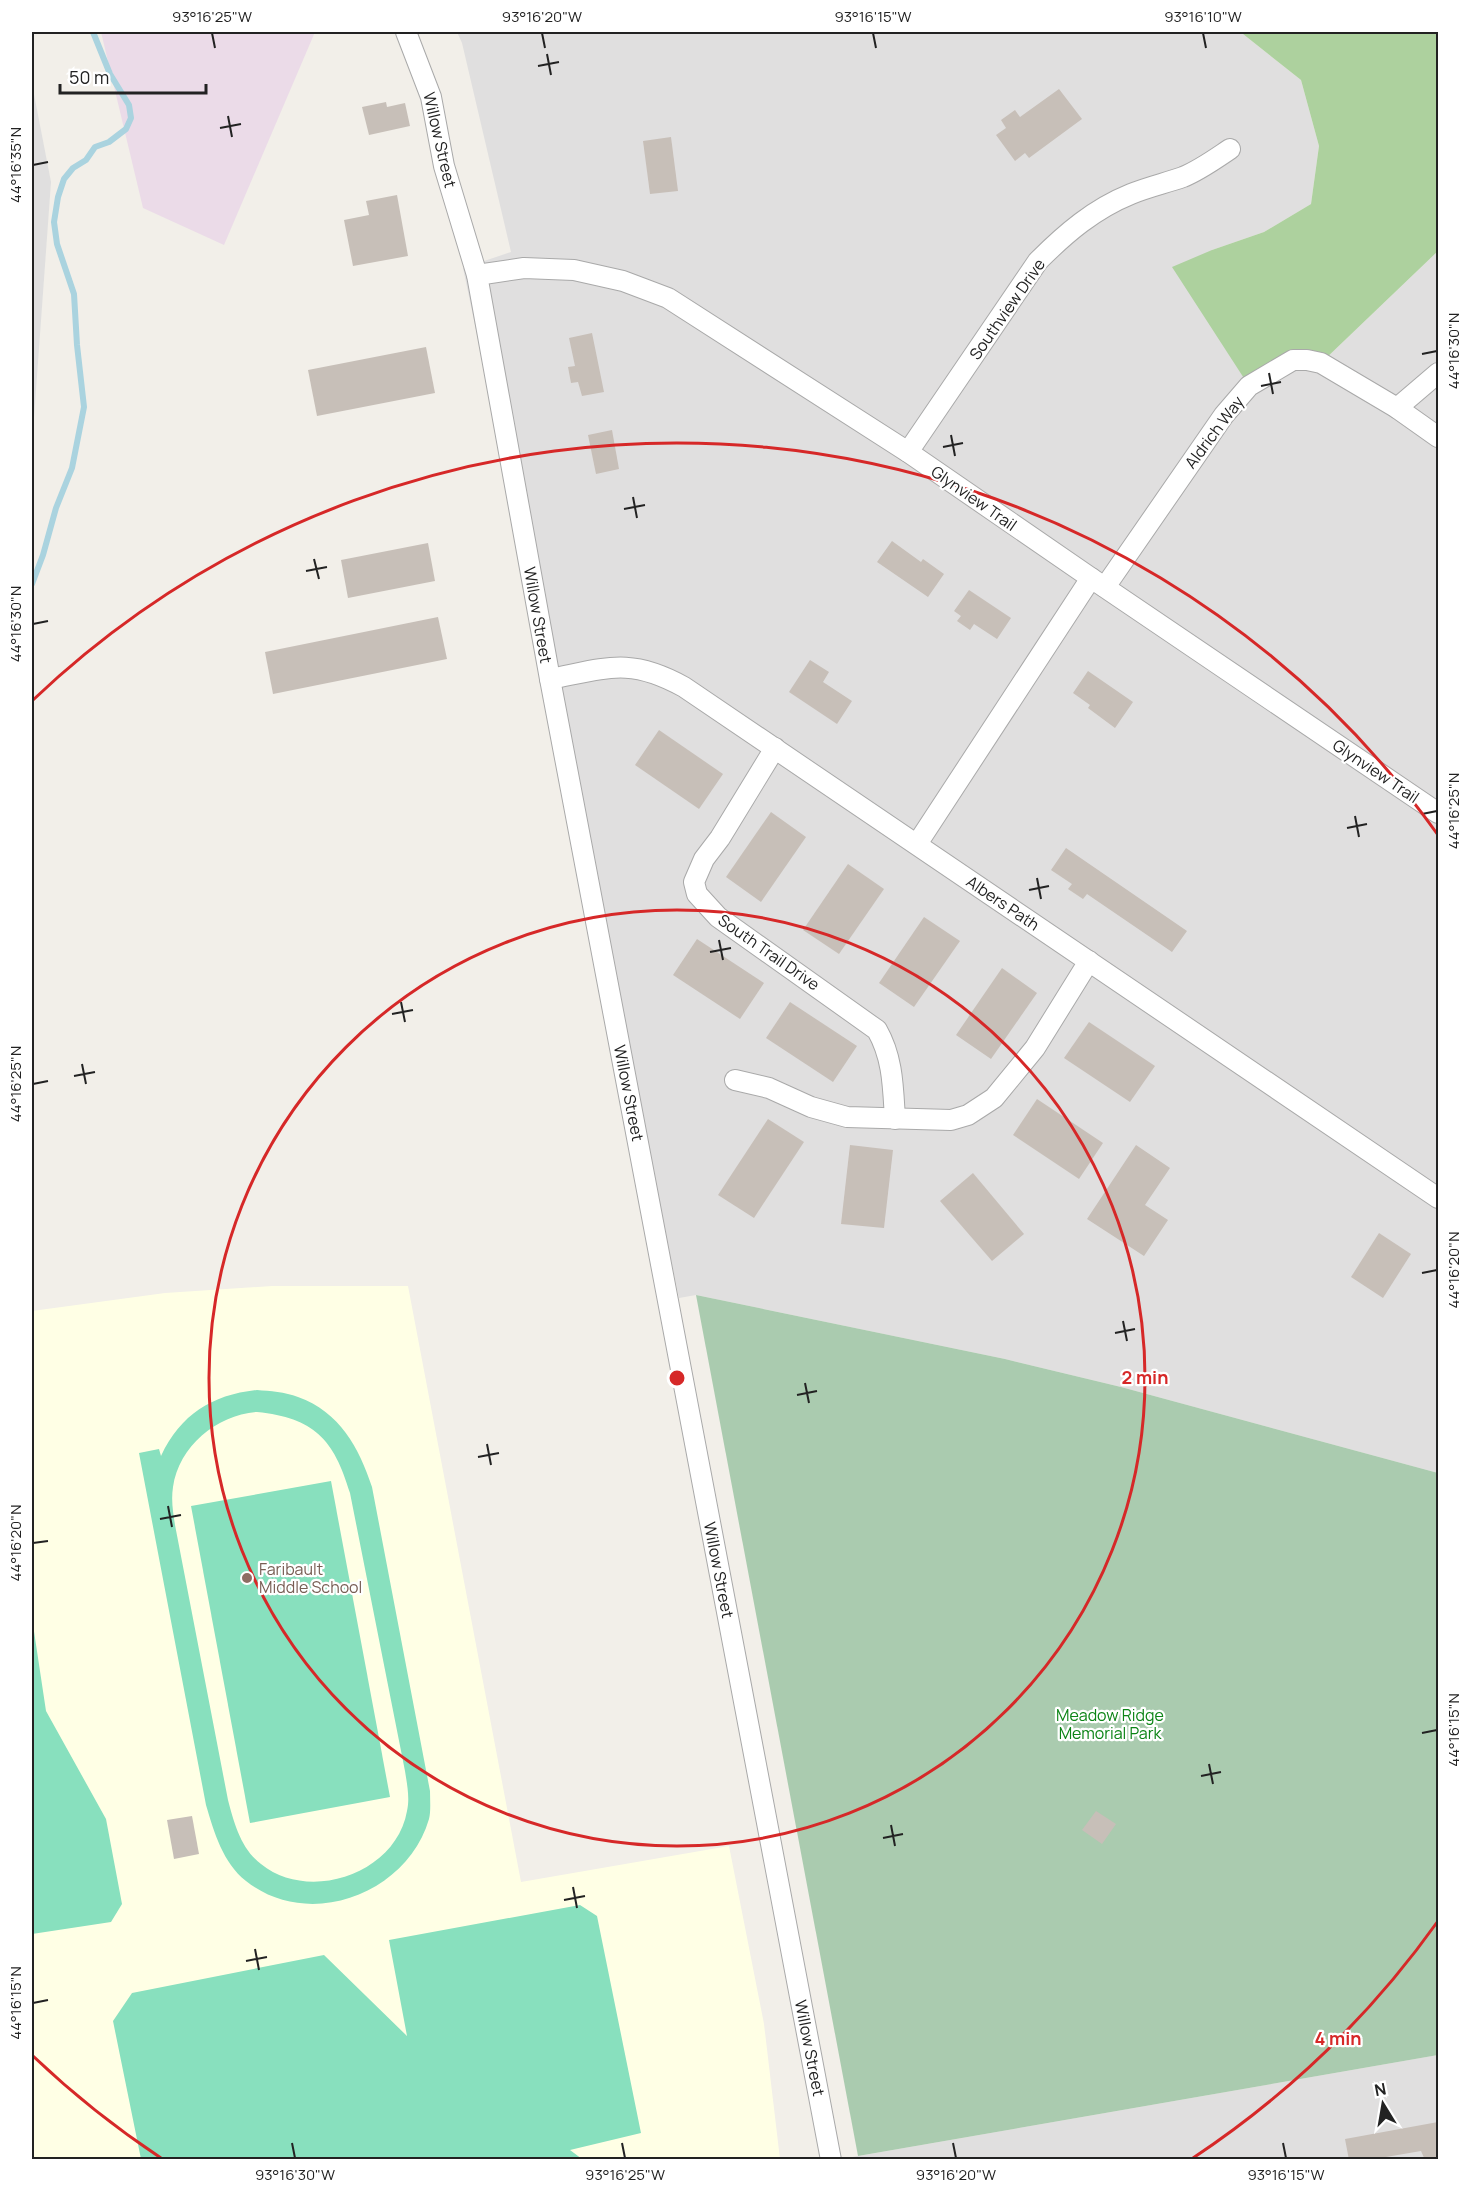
<svg xmlns="http://www.w3.org/2000/svg" width="1470" height="2191" viewBox="0 0 1470 2191" font-family="Manrope,sans-serif">
<rect width="100%" height="100%" fill="#f2efe9"/>
<g fill="#e0dfdf">
<polygon points="457,32 1234,32 1243,34 1301,80 1319,146 1311,204 1264,232 1212,250 1293,360 1321,363 1438,251 1438,1473 1121,1387 1005,1359 696,1295 679,1298 463,268 511,252 462,43"/>
<polygon points="32,84 51,182 32,445"/>
<polygon points="1438,2055 1438,2159 841,2159"/>
</g>
<polygon fill="#ebdbe8" points="101,32 315,32 224,245 143,208"/>
<polygon fill="#ffffe5" points="272,1286 408,1286 521,1882 729,1846 764,2024 780,2159 32,2160 32,1311 165,1293"/>
<polygon fill="#add19e" points="1234,32 1438,32 1438,251 1321,363 1307,360 1249,386 1172,267 1212,250 1264,232 1311,204 1319,146 1301,80 1243,34"/>
<polygon fill="#aacbaf" points="696,1295 1005,1359 1121,1387 1438,1473 1438,2055 858,2156"/>
<g fill="#88e0be" fill-rule="evenodd">
<path d="M257,1390C270,1391 285,1392 298,1397C340,1412 359,1448 372,1487L430,1791C430,1800 431,1811 429,1819C407,1894 309,1931 246,1881C223,1863 214,1832 206,1805L139,1453L159,1449L161,1456C181,1414 212,1395 257,1390ZM257,1412C314,1418 334,1439 350,1493L405,1771C407,1784 410,1798 407,1811C396,1874 309,1903 261,1864C241,1849 234,1823 228,1800L175,1525C173,1512 171,1500 173,1487C179,1446 217,1415 257,1412Z"/>
<polygon points="331,1481 390,1797 250,1823 191,1506"/>
<polygon points="32,1618 46,1711 106,1819 122,1904 111,1922 32,1934"/>
<polygon points="580,1905 597,1916 641,2133 570,2150 582,2159 141,2159 113,2021 132,1993 324,1955 407,2036 389,1940"/>
</g>
<g fill="none" stroke-linecap="round" stroke-linejoin="round">
<polyline stroke="#aad3df" stroke-width="6" points="32,584 43,555 56,508 72,468 84,407 77,345 74,294 57,244 54,222 58,197 64,179 73,168 86,160 95,147 109,142 126,129 131,118 129,105 110,74 93,32"/>
</g>
<g fill="#c7bfb8">
<polygon points="1059,89 1082,119 1029,158 1025,153 1015,161 996,135 1006,128 1001,120 1015,110 1020,117"/>
<polygon points="386,102 387,107 405,103 410,126 369,135 362,107"/>
<polygon points="671,137 678,191 650,194 643,141"/>
<polygon points="397,195 408,256 353,266 344,220 369,215 366,201"/>
<polygon points="592,333 604,392 582,396 578,382 571,383 568,367 575,366 569,338"/>
<polygon points="426,347 435,393 317,416 308,370"/>
<polygon points="612,430 619,469 596,474 588,435"/>
<polygon points="892,541 921,562 923,559 944,574 928,597 877,562"/>
<polygon points="428,543 435,581 348,598 341,560"/>
<polygon points="969,590 1011,618 997,639 974,624 970,630 957,621 961,616 954,611"/>
<polygon points="438,617 447,659 273,694 265,652"/>
<polygon points="810,660 829,672 823,682 852,701 837,724 789,692"/>
<polygon points="1088,671 1133,702 1115,728 1088,708 1090,705 1073,693"/>
<polygon points="659,730 723,774 699,809 635,765"/>
<polygon points="771,812 806,837 761,902 726,877"/>
<polygon points="1066,848 1187,931 1172,952 1087,894 1083,899 1068,889 1072,884 1051,870"/>
<polygon points="848,864 884,889 839,954 803,930"/>
<polygon points="924,917 960,941 914,1007 879,983"/>
<polygon points="697,939 764,983 740,1019 673,975"/>
<polygon points="1002,968 1037,993 991,1059 956,1035"/>
<polygon points="790,1002 857,1046 833,1082 766,1038"/>
<polygon points="1089,1022 1155,1066 1130,1102 1064,1058"/>
<polygon points="1037,1099 1103,1143 1079,1179 1013,1135"/>
<polygon points="768,1119 804,1142 754,1218 718,1195"/>
<polygon points="850,1145 893,1150 884,1228 841,1224"/>
<polygon points="1136,1145 1170,1168 1145,1205 1168,1220 1144,1256 1087,1219"/>
<polygon points="973,1173 1024,1234 992,1261 940,1201"/>
<polygon points="1379,1233 1411,1254 1383,1298 1351,1277"/>
<polygon points="1096,1811 1116,1824 1102,1844 1082,1830"/>
<polygon points="192,1816 199,1854 174,1859 167,1820"/>
<polygon points="1438,2122 1438,2160 1425,2160 1421,2151 1386,2157 1387,2160 1349,2160 1345,2139"/>
</g>
<g fill="none" stroke-linecap="round" stroke-linejoin="round">
<defs>
<g id="minor">
<polyline points="406,32 431,97 444,166 477,275 550,679 831,2160"/>
<polyline points="477,275 524,268 574,270 623,281 668,298 908,452 1091,578 1438,813"/>
<polyline points="1397,408 1438,373"/>
<path d="M908,452L1038,261C1066,233 1094,209 1131,194C1148,187 1166,183 1183,177C1200,170 1215,159 1230,149"/>
<polyline points="1105,587 1224,415 1249,386 1293,360 1307,360 1321,363 1397,408 1438,437"/>
<path d="M550,679C607,668 630,657 684,687L1438,1198"/>
<path d="M775,748L720,838L704,859L694,882L697,894L718,917L877,1030C893,1058 893,1087 895,1119"/>
<polyline points="917,844 1091,578"/>
<polyline points="735,1080 769,1088 811,1107 847,1117 951,1120 968,1115 994,1098 1035,1048 1089,961"/>
</g>
</defs>
<use href="#minor" stroke="#a9a9a9" stroke-width="22"/>
<use href="#minor" stroke="#fff" stroke-width="20"/>
</g>
<path fill="none" stroke="#222" stroke-width="2" d="M212,33L215,48M542,33L545,48M873,33L876,48M1203,33L1206,48M547,54L551,75M538,66L559,62M228,116L232,137M220,128L241,124M33,165L48,162M1422,354L1437,351M1269,373L1273,394M1261,386L1281,382M951,435L955,456M943,447L963,443M633,497L637,518M624,509L645,505M314,559L319,579M306,571L327,567M33,624L48,621M1422,814L1437,811M1355,816L1359,837M1347,828L1367,824M1037,878L1041,899M1029,890L1049,886M719,940L723,960M710,952L731,948M401,1002L405,1022M392,1014L413,1010M82,1064L86,1084M74,1076L95,1072M33,1084L48,1081M1422,1273L1437,1270M1123,1321L1127,1341M1115,1333L1135,1329M805,1383L809,1403M797,1395L817,1391M487,1444L491,1465M478,1457L499,1453M168,1506L172,1527M160,1519L181,1515M33,1543L48,1541M1422,1733L1437,1730M1209,1764L1213,1784M1201,1776L1221,1772M891,1825L895,1846M883,1838L903,1834M573,1887L577,1908M564,1900L585,1896M255,1949L259,1970M246,1961L267,1957M33,2003L48,2000M292,2143L295,2158M622,2143L625,2158M953,2143L956,2158M1283,2143L1286,2158"/>
<g fill="none" stroke="#d62828" stroke-width="3">
<circle cx="677" cy="1378" r="468"/>
<path d="M1438 1921A935 935 0 0 1 1193 2158M161 2158A935 935 0 0 1 33 2056M33 700A935 935 0 0 1 1438 835"/>
</g>
<circle fill="#8d6e63" stroke="#fff" stroke-width="2" cx="247" cy="1578" r="6"/>
<g text-anchor="middle" stroke-width="4.5" stroke-linejoin="round" paint-order="stroke">
<g font-size="16" fill="#222" stroke="#fff">
<text transform="translate(440 140) rotate(77)" y="6">Willow Street</text>
<text transform="translate(1007 309) rotate(-55)" y="6">Southview Drive</text>
<text transform="translate(1214 432) rotate(-53)" y="6">Aldrich Way</text>
<text transform="translate(974 498) rotate(35)" y="6">Glynview Trail</text>
<text transform="translate(538 615) rotate(80)" y="6">Willow Street</text>
<text transform="translate(1376 771) rotate(34)" y="6">Glynview Trail</text>
<text transform="translate(1003 903) rotate(34)" y="6">Albers Path</text>
<text transform="translate(769 952) rotate(35)" y="6">South Trail Drive</text>
<text transform="translate(629 1093) rotate(79)" y="6">Willow Street</text>
<text transform="translate(719 1570) rotate(79)" y="6">Willow Street</text>
<text transform="translate(810 2048) rotate(79)" y="6">Willow Street</text>
</g>
<g font-size="16" fill="#785e54" stroke="#fff" text-anchor="start">
<text x="259" y="1575">Faribault<tspan x="259" dy="18">Middle School</tspan></text>
</g>
<g font-size="16" fill="#0c8416" stroke="#fff">
<text x="1110" y="1721">Meadow Ridge<tspan x="1110" dy="18">Memorial Park</tspan></text>
</g>
</g>
<circle cx="677" cy="1378" r="9" fill="#d62828" stroke="#fff" stroke-width="3"/>
<g font-size="18" text-anchor="middle" font-weight="bold" fill="#d62828" stroke="#fff" stroke-width="4.5" stroke-linejoin="round" paint-order="stroke">
<text x="1145" y="1384">2 min</text>
<text x="1338" y="2045">4 min</text>
</g>
<rect width="1470" height="2191" fill="none" stroke="#ffffff" stroke-width="66"/>
<g transform="translate(1383 2104) rotate(349)" stroke="#ffffff" stroke-width="4.5" paint-order="stroke">
<path d="M0-4.5L10 22L0 15L-10 22Z" fill="#222222"/>
<text y="-9" font-size="16" font-weight="bold" text-anchor="middle" fill="#222222">N</text>
</g>
<path d="M60 84v9h146v-9" fill="none" stroke="#222222" stroke-width="3"/>
<text x="69" y="84" font-size="18" fill="#222222" stroke="#ffffff" stroke-width="4.5" paint-order="stroke">50 m</text>
<rect x="33" y="33" width="1404" height="2125" fill="none" stroke="#222" stroke-width="2"/>
<g font-size="15" text-anchor="middle" fill="#222">
<text x="212" y="22">93°16'25"W</text>
<text x="542" y="22">93°16'20"W</text>
<text x="873" y="22">93°16'15"W</text>
<text x="1203" y="22">93°16'10"W</text>
<text transform="translate(16 165) rotate(-90)" y="5">44°16'35"N</text>
<text transform="translate(1454 351) rotate(-90)" y="5">44°16'30"N</text>
<text transform="translate(16 624) rotate(-90)" y="5">44°16'30"N</text>
<text transform="translate(1454 811) rotate(-90)" y="5">44°16'25"N</text>
<text transform="translate(16 1084) rotate(-90)" y="5">44°16'25"N</text>
<text transform="translate(1454 1270) rotate(-90)" y="5">44°16'20"N</text>
<text transform="translate(16 1543) rotate(-90)" y="5">44°16'20"N</text>
<text transform="translate(1454 1730) rotate(-90)" y="5">44°16'15"N</text>
<text transform="translate(16 2003) rotate(-90)" y="5">44°16'15"N</text>
<text x="295" y="2180">93°16'30"W</text>
<text x="625" y="2180">93°16'25"W</text>
<text x="956" y="2180">93°16'20"W</text>
<text x="1286" y="2180">93°16'15"W</text>
</g>
</svg>
